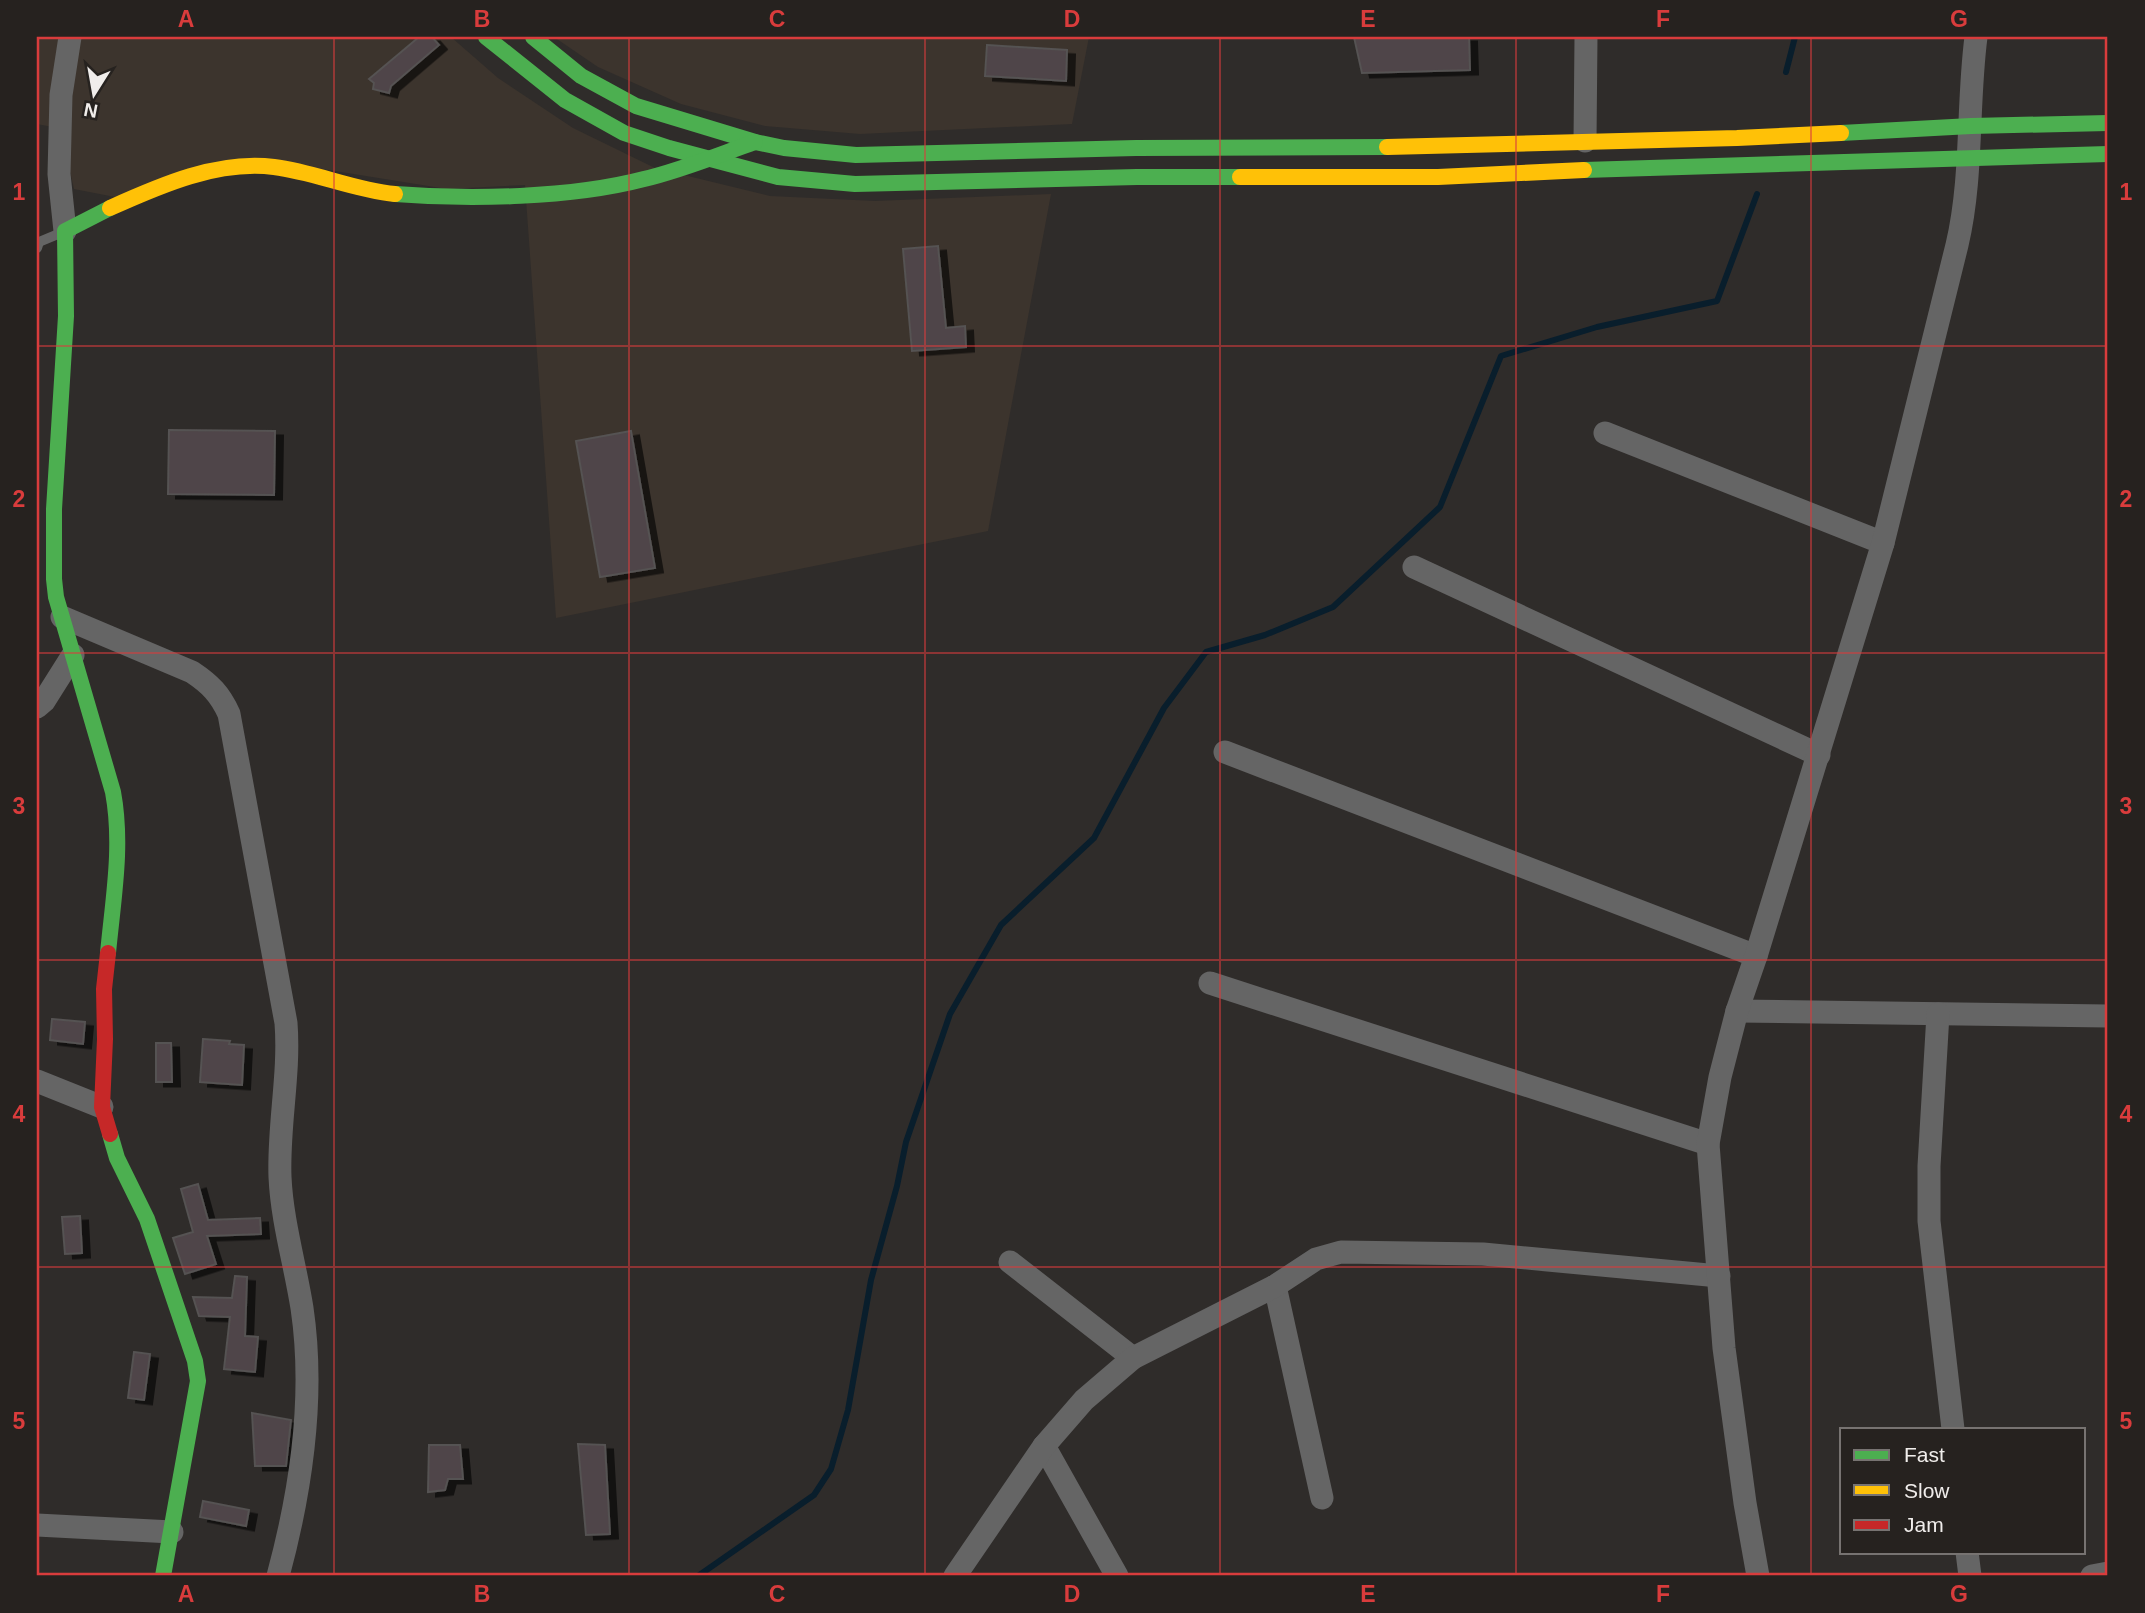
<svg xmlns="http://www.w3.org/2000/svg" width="2145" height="1613" viewBox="0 0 2145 1613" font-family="Helvetica,sans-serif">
<defs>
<filter id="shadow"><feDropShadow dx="8" dy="4.5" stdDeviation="0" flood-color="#0009"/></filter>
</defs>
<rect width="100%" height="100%" fill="#2f2c2a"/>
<g fill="#3c342d">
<polygon points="37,37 451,37 498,78 573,128 655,168 770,196 875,201 1051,194 988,531 556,618 525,185 447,189 279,162 115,197 74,189 67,158 68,130 37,124"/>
<polygon points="554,37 1089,37 1072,124 860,134 765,126 681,104 598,67"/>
</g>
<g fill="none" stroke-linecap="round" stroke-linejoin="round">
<g stroke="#091e2c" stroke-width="6">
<polyline points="1786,72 1795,37"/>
<polyline points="698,1576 814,1495 831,1469 848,1410 871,1280 897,1186 906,1142 950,1014 1001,925 1094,838 1164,708 1206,652 1265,635 1333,607 1440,507 1501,356 1597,327 1717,301 1757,194"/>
</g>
</g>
<g fill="#4f4549" stroke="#555252" stroke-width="2" filter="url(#shadow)">
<polygon points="419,37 432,37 439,45 391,86 389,93 373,89 374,83 369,79"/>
<polygon points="1354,37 1469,37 1470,70 1362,73"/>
<polygon points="987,45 1067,50 1066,81 985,76"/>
<polygon points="938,246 946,328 965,326 966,347 912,351 903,249"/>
<polygon points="169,430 275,431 274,495 168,494"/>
<polygon points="631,431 655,568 600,577 576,441"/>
<polygon points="52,1019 85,1022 83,1044 50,1040"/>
<polygon points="203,1039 230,1041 229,1044 244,1045 242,1085 200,1082"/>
<polygon points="156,1043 171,1043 172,1082 156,1082"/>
<polygon points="198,1184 208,1220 260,1218 261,1234 207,1236 216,1264 185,1274 173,1238 193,1232 181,1189"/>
<polygon points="80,1216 82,1253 65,1254 62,1217"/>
<polygon points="235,1276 247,1277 245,1336 258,1337 255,1372 224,1369 230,1317 199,1316 193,1297 232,1298"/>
<polygon points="134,1352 150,1354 144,1400 128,1398"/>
<polygon points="252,1413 291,1420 286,1466 255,1466"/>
<polygon points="578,1444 605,1445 610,1534 586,1535"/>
<polygon points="429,1445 460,1445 463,1479 448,1479 445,1490 428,1492"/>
<polygon points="203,1501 249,1510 246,1526 200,1517"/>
</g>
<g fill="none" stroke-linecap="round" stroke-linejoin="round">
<polyline stroke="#656565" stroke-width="10" points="37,248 39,242 63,232"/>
<g stroke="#656565" stroke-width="23">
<polyline points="1585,141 1586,37"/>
<polyline points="65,231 59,174 61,95 70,37"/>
<polyline points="1605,433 1883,543"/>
<polyline points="1414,567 1819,755"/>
<path d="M62,617L192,672C210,684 220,694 229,714L286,1023C290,1074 278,1126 280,1177C282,1221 295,1264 302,1308C315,1396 301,1491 278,1576"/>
<polyline points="37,707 44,701 73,655"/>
<polyline points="1225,752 1756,956"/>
<polyline points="1210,983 1708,1144"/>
<polyline points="1737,1011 2108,1016"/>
<polyline points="1938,1014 1929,1166 1929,1221 1953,1429"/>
<polyline points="37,1081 102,1107"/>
<polyline points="1010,1262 1133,1358"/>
<polyline points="1275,1286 1322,1498"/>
<polyline points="1044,1446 1117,1576"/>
<polyline points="37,1525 172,1532"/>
<polyline points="1967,1552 1970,1576"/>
<polyline points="955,1576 1044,1446 1084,1400 1133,1358 1275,1286 1316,1259 1341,1252 1483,1254 1719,1276"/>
<path d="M1758,1576L1745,1503L1724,1348L1708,1144L1720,1077L1737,1011L1756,956L1883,543L1957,245C1973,177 1967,106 1976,37"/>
<polyline points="2092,1576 2108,1573"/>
</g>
<g stroke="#4caf50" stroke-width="16">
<polyline points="486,37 565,100 624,133 669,148 778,177 855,184 1137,177 1240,177"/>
<polyline points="533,37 581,76 636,106 755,142 784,148 856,155 1136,148 1387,147"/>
<polyline points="1841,133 1971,126 2108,123"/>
<polyline points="1584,170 2108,154"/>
<path d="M395,194C470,200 571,198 644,179C682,170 718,155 755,142"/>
<path d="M108,953C113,899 123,846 113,792L56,597L54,579V509L66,316L65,231L110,208"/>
<polyline points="110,1134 117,1158 147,1219 195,1361 198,1381 163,1576"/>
</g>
<g stroke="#ffc107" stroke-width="16">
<polyline points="1387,147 1737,138 1841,133"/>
<polyline points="1240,177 1438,177 1584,170"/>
<path d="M110,208C161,185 218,160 274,167C315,172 353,190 395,194"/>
</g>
<polyline stroke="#c62828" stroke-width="16" points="108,953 104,989 105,1039 102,1107 110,1134"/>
</g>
<path fill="none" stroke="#d93c3c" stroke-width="2" stroke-opacity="0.55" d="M334,37V1576M629,37V1576M925,37V1576M1220,37V1576M1516,37V1576M1811,37V1576M37,346H2108M37,653H2108M37,960H2108M37,1267H2108"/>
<rect width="2145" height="1613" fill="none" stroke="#26221f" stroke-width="77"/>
<rect x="1840" y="1428" width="245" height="126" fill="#26221f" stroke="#777371" stroke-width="2"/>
<rect x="1854" y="1450" width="35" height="10" fill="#4caf50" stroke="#777371" stroke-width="2"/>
<text x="1904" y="1462" font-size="21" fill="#f0edeb">Fast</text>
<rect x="1854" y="1485" width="35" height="10" fill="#ffc107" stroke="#777371" stroke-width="2"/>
<text x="1904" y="1498" font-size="21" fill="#f0edeb">Slow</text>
<rect x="1854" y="1520" width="35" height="10" fill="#c62828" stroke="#777371" stroke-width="2"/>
<text x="1904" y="1532" font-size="21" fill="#f0edeb">Jam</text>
<g transform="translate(94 94) rotate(191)" stroke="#26221f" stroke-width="5" paint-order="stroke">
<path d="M0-5L12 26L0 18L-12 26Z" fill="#f0edeb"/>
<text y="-10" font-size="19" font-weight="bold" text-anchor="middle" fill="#f0edeb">N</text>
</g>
<rect x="38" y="38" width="2068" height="1536" fill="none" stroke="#d93c3c" stroke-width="2.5"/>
<g font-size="23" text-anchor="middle" font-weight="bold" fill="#d93c3c">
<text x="186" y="27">A</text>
<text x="482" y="27">B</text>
<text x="777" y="27">C</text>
<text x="1072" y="27">D</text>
<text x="1368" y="27">E</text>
<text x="1663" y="27">F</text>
<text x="1959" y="27">G</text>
<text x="19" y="200">1</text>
<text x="2126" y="200">1</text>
<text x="19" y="507">2</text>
<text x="2126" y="507">2</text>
<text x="19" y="814">3</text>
<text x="2126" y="814">3</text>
<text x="19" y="1122">4</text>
<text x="2126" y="1122">4</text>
<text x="19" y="1429">5</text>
<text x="2126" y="1429">5</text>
<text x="186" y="1602">A</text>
<text x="482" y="1602">B</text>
<text x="777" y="1602">C</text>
<text x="1072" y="1602">D</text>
<text x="1368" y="1602">E</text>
<text x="1663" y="1602">F</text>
<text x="1959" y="1602">G</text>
</g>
</svg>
